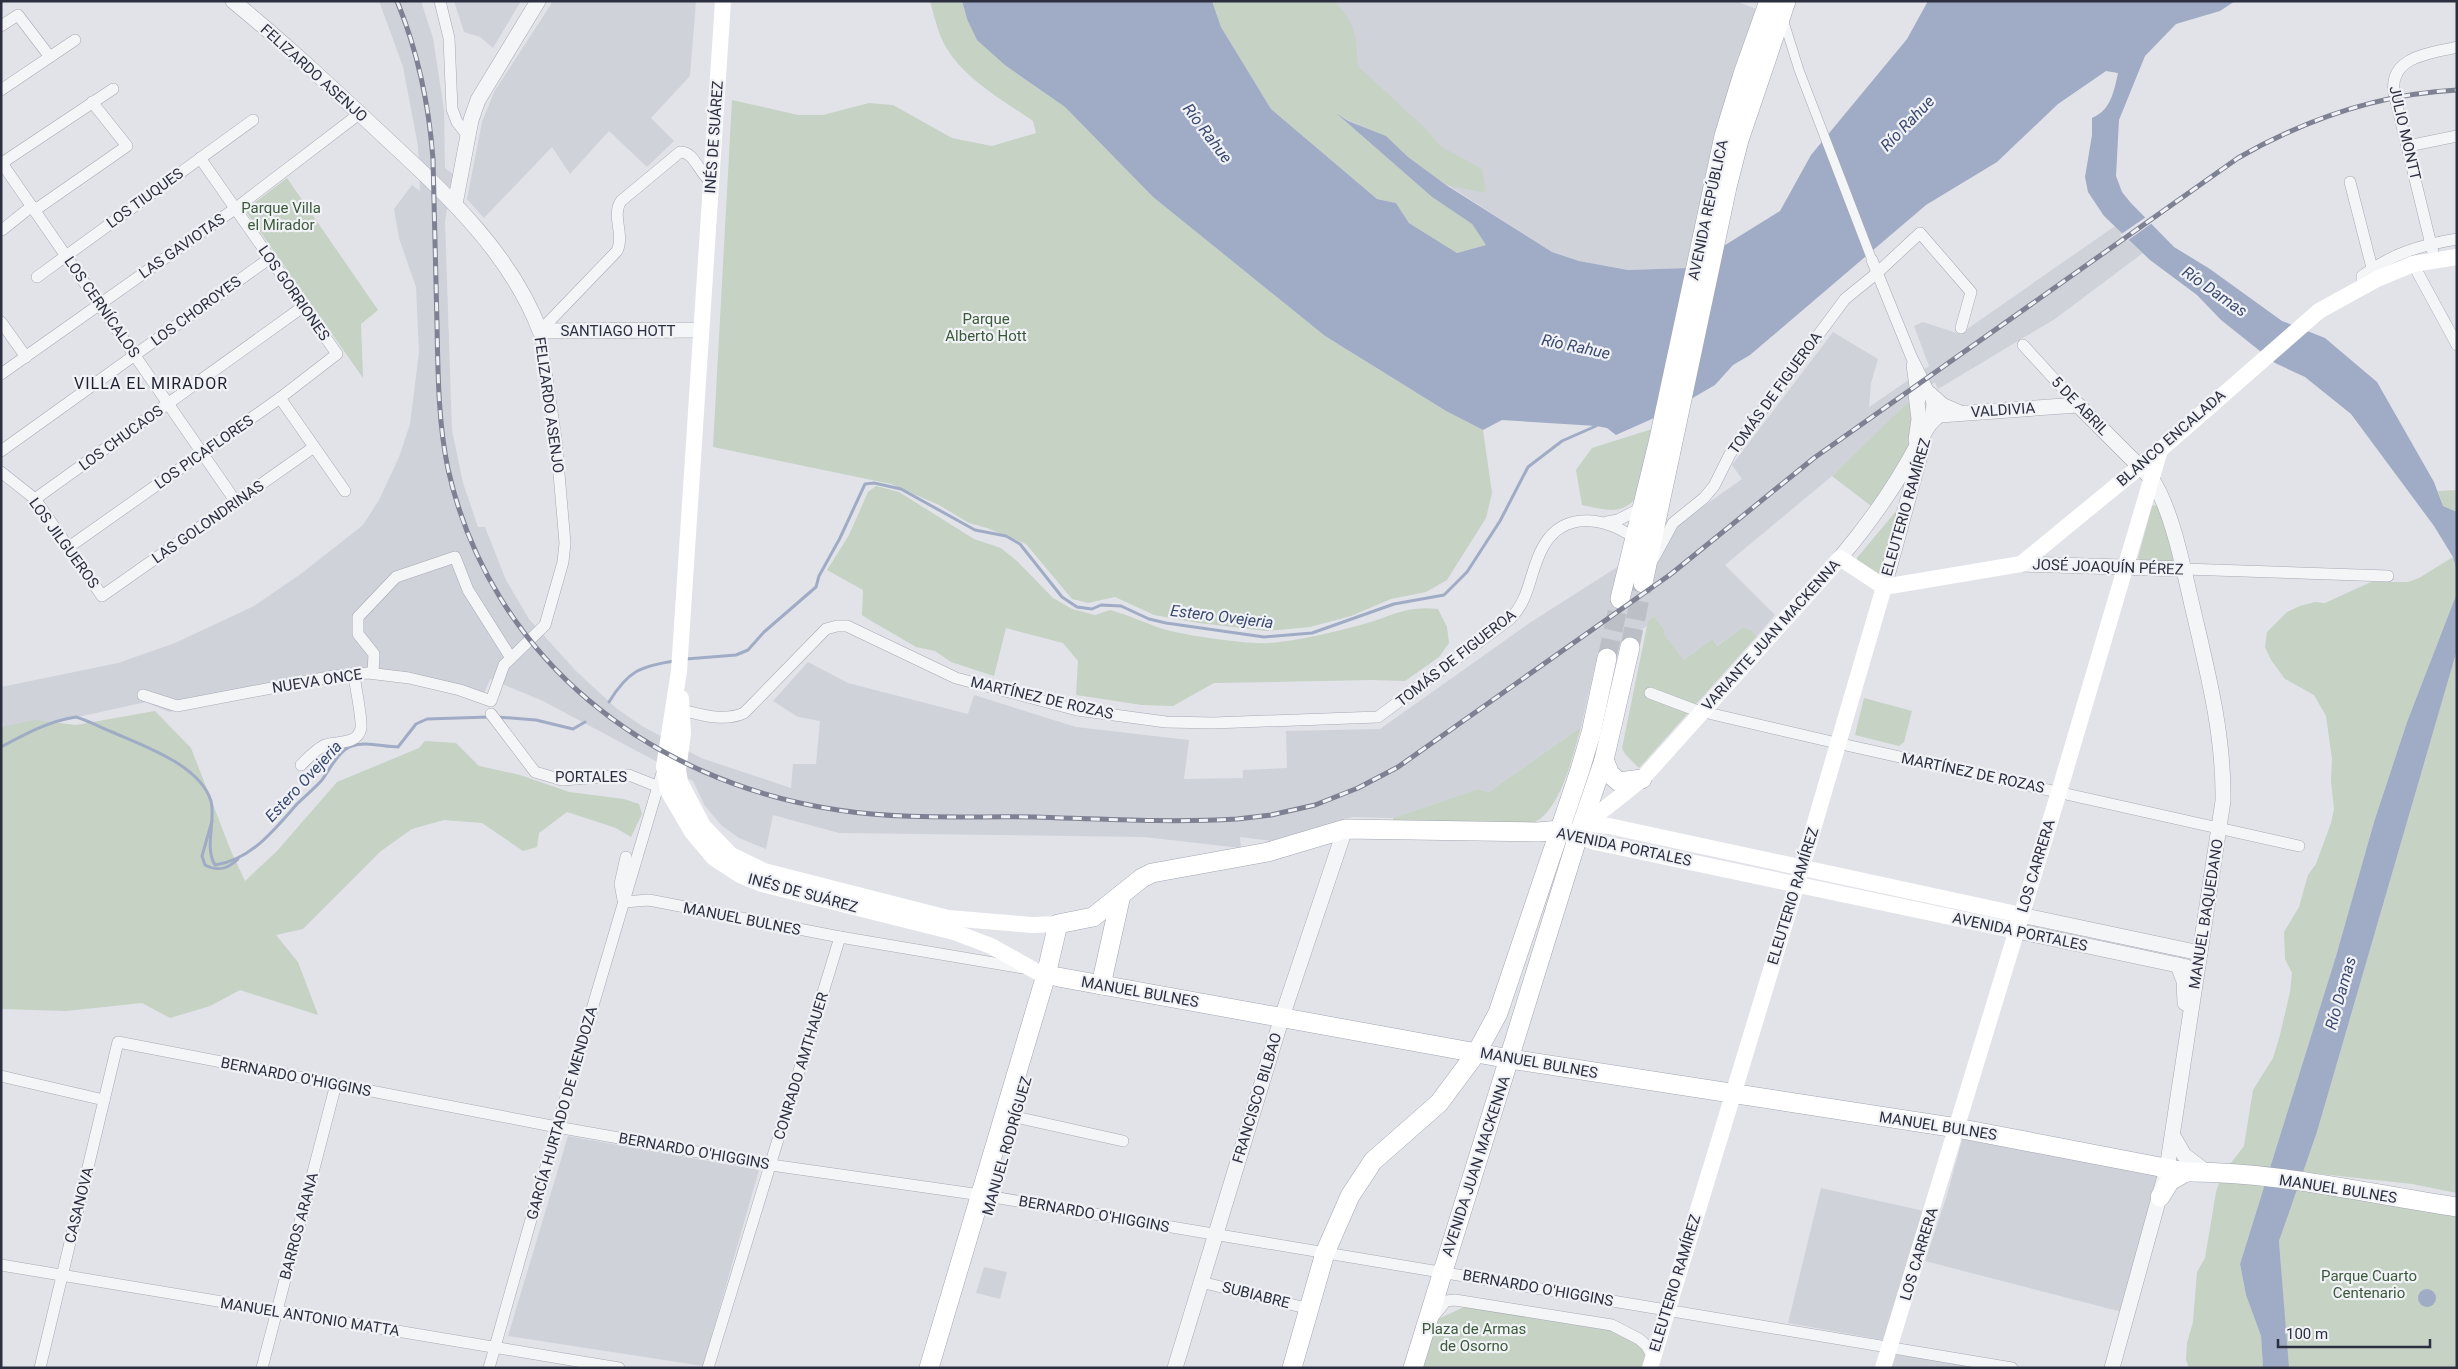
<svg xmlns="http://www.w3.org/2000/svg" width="2458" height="1369" viewBox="0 0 2458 1369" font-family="Roboto,sans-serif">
<rect width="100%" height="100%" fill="#e2e3e9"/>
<g fill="#d0d2da">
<polygon points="379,1 421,1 433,38 444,110 445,168 453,174 445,221 452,430 463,483 478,527 485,527 506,580 529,619 576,671 616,708 642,726 701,758 791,788 793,764 816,764 820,721 798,717 773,701 808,662 848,683 968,714 974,695 1076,727 1189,740 1184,779 1243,778 1243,770 1287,768 1286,731 1380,729 1528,624 1625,562 1742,479 1732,465 1833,332 1878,359 1871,383 1869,407 1929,366 1914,326 1923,322 1960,334 2115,226 2143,253 2055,319 1938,389 1935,382 1910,400 1832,476 1725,565 1775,615 1757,636 1751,630 1743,627 1716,646 1712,639 1684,660 1664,634 1666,632 1654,616 1648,621 1647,626 1596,661 1581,727 1489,792 1478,789 1393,818 1353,817 1272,841 1240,837 1241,848 1144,837 839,833 773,815 766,849 739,838 722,826 705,806 693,781 543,701 490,679 481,701 421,685 375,679 349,680 256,695 169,712 146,702 5,733 1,717 1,687 118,663 175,643 254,606 302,573 363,525 379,500 399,457 410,424 419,352 416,287 399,238 394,209 412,185 420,191 418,146 403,67"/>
<polygon points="454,1 521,1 493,48 480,37 464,32"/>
<polygon points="553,1 696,1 690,76 651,118 674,141 647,167 609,131 570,174 552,147 484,218 467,199 482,122 494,92"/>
<polygon points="1306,1 1736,1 1756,9 1727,106 1688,268 1628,270 1579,261 1552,252 1337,114"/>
<polygon points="568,1136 759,1170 703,1366 508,1336"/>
<polygon points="1963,1136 2160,1174 2122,1312 1925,1261 1947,1195"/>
<polygon points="1821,1188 1924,1211 1883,1340 1788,1323"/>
<polygon points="984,1267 1007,1272 1000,1299 976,1293"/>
<polygon points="1894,1354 1985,1368 1890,1368"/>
</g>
<g fill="#c5d2c4">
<path d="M930,1H962L967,19L1006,66L1065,107L1153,197L1325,336L1446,411L1483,430L1492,493L1486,518L1447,580L1426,592L1391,599L1351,616L1310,627L1266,631L1199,623L1154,615L1115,597L1088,603L1072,599L1026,544L987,528L969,523L939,505L891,484L713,447L732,100L798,115H823L869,103L893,105L952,138L992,146L1036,133L1033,121C1000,98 956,75 940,35C936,24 933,12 930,1Z"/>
<path d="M1212,1H1334C1356,23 1356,36 1358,66L1426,129L1440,146L1482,169L1486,193L1446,185L1408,157L1386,136L1339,116L1432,197L1472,224L1486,245L1457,253L1409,223L1396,203L1377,199L1271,109L1221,27Z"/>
<polygon points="287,178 378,310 361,324 363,378 245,210"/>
<polygon points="1910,400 1914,414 1912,439 1875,509 1832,476"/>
<path d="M1652,429L1637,496C1623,517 1603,509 1582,505L1576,470L1592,448Z"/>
<path d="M876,486L899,492L974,539L1001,548L1018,562L1053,598L1072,609L1095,615L1110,610C1128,615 1143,622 1160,628C1180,635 1250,645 1270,643C1302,640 1334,632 1364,624C1392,616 1407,605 1438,609L1447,627L1449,643L1439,657L1405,681L1371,680L1214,683L1173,706L1142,705L1076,695L1078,661L1063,643L1006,628L994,676L951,662L935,651L916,647L868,619L862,615L863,590L827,570L849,535L868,492Z"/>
<polygon points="2457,490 2457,512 2443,506 2438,491"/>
<polygon points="2156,505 2160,510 2174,560 2170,562 2142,562 2138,558 2139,554 2152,506"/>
<polygon points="1897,510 1902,512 1882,580 1856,567 1857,558"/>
<polygon points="2453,557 2457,572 2457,593 2407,722 2374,822 2336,956 2240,1264 2246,1295 2261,1336 2263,1368 2189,1368 2186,1360 2187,1343 2193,1322 2197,1272 2205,1258 2216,1192 2221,1176 2244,1146 2253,1090 2273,1058 2280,1035 2290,992 2292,973 2285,959 2284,932 2299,907 2308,875 2316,864 2331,823 2334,809 2331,781 2332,759 2326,716 2314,695 2285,679 2271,660 2265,647 2267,632 2287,612 2300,606 2315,602 2325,603 2371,582 2408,582 2419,578"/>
<polygon points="1654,616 1666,632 1664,634 1684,660 1712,639 1717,646 1743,627 1751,630 1757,636 1639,768 1625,754 1622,748 1648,621"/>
<polygon points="2457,650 2457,1193 2412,1184 2303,1172 2317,1132"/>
<polygon points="1864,698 1912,711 1904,742 1899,746 1855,735"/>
<polygon points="155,711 191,748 231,851 245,881 277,851 337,782 419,748 425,741 456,743 479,766 520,775 569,792 624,799 639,804 642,814 631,837 616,828 567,812 539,833 537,847 523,851 482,823 444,820 412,829 381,851 303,929 276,935 298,962 318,1015 240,990 210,1006 170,1018 142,1003 66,1011 1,1009 1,727 35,720 76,725"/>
<path d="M1581,727C1573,754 1561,811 1533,823L1393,822V818L1478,789L1489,792Z"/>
<polygon points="2296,1189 2457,1214 2457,1368 2288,1368 2279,1241"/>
<polygon points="1466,1306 1619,1330 1644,1351 1647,1358 1644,1368 1417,1368 1432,1322"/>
</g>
<g fill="#a0acc5">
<path d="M962,1H1212L1221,27L1271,109L1377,199L1396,203L1409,223L1457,253L1486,245L1472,224L1432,197L1337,114L1348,121L1386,136L1408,157L1446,185L1552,252L1579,261L1628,270L1688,268L1780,211L1811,155L1907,39L1928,1H2235L2220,11L2176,24L2145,56L2119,120L2116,176L2122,192L2130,202L2174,247L2210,269L2282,321L2325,338L2377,382L2434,482L2443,506L2457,512V572L2453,557L2434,526L2351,414L2305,377L2275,363L2221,320L2197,295L2150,260L2104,216L2088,192L2085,177L2092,135V118C2111,110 2114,91 2118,73L2106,71L2058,104L1997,162L1926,205L1750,355L1733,365L1715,385L1672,410L1616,435L1607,428L1596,426L1502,420L1483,430L1446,411L1325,336L1153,197L1065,107L1006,66L977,40L967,19Z"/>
<polygon points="2457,593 2457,650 2317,1132 2279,1241 2289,1368 2263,1368 2261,1336 2246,1295 2240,1264 2336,956 2374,822 2407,722"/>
<circle cx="2427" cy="1298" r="9"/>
</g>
<polygon fill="#e2e3e9" points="2146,217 2152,223 2127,241 2120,235"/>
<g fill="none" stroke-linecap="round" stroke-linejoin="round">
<g stroke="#a0acc5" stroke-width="3">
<polyline points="686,659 736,655 748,650 764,632 816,587 819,576 840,538 865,484 874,483 901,489 975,530 1006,536 1020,544 1062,597 1077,607 1092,609 1101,605 1121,606 1149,619 1166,623 1264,637 1312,633 1394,604 1444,595 1467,572 1500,521 1528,467 1562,441 1596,426"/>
<path d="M609,702C628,671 640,666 675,661"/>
<polyline points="497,717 536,720 573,729 585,722"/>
<path d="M1,747C25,734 49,721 76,717C89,721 100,727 112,732C142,745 200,765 211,801C216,821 204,847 215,865C251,860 274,830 297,804C305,796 314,789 322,780C329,770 340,749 352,746C365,741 384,747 398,747L416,724L427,719L489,717"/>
<path d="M212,821L202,856L205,865C218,872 228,869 238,859"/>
</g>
<g stroke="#bdbfc7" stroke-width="19" stroke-dasharray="19 9" stroke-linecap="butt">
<polyline points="1630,647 1643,583"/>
<polyline points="1607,658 1620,599"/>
</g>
<defs>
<polyline id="pedestrian" points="1783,19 1799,70 1872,260"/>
<g id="minor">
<polyline points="440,1 449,38 452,109 457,122 468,136"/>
<polyline points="1,26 18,15 50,57"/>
<polyline points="1,90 75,40"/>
<polyline points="2408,146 2457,136"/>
<polyline points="1,162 236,502"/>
<polyline points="2,163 113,89"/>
<polyline points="2350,182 2372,268"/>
<polyline points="35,210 127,146 92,102"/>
<polyline points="2,230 32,206"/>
<polyline points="1872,260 1911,356 1930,394 1932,404 1930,422"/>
<path d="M2435,261L2394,93C2389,56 2430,54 2457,47"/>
<polyline points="2413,264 2457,345"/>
<polyline points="37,277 253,120"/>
<path d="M2362,287V276C2391,254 2421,245 2457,239"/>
<polyline points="1,322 26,357"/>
<polyline points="2023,345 2078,405"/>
<polyline points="1912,365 1916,394 1920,400"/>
<polyline points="1,374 236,208 359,114"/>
<polyline points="280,398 345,491"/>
<polyline points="1,451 270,258"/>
<polyline points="1,472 35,499 102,596 314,447"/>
<polyline points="35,499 304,306"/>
<polyline points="1607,522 1618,520 1643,507"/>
<polyline points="69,547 280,398 337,354 200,158"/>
<polyline points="1654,558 1673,523 1704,498 1714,486 1730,454 1845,299 1877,273 1920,233 1971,292 1961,328"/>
<polyline points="2184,569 2388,576"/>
<polyline points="373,673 374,654 358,634 358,617 396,577 455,557 468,590 511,658"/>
<polyline points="1650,693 1695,710 1828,741 2299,846"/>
<path d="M143,695L177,706L334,676L368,673L409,678L460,690L491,701L504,665L545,625L563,562L565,543L556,439L540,331L617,251C625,234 611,216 621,201L680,152C694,151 699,173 711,182"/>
<path d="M682,710C702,715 724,722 744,713L826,629L837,626H847L956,678L1077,710L1166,722L1213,723L1378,717L1510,619C1531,598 1529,572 1543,547C1564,508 1610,518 1638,541"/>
<polyline points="491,714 535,772 562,780 629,775 659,787"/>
<path d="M301,765C308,758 316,749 325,745C337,741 358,745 361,728C362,716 355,686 354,674"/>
<polyline points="623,900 620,884 626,857"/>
<polyline points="624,902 649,900 840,937 1023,968"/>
<polyline points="1,1076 104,1100"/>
<polyline points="1016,1117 1123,1141"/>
<polyline points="1,1265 619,1368"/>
<polyline points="1201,1282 1310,1309"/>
<polyline points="1433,1317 1446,1301 1455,1300 1612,1325 1639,1339 1646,1345 1653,1358"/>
<polyline points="40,1368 118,1042 557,1127 771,1165 981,1195 2012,1368"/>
<polyline points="262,1368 336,1084"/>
<polyline points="489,1368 560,1117 662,773"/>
<polyline points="708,1368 840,937"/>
</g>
<g id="tertiary">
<path d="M233,1C282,41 328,84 374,127C438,187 508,247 540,331L696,330"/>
<polyline points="455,204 471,120 478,100 538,1"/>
<polyline points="1916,394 1919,419 1916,440"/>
<polyline points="1930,394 1942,405 1958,412"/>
<path d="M1840,558C1872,520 1896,486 1919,442C1925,432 1929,421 1940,415L2078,405L2151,478C2172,509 2183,567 2192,605C2207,670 2224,733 2223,801L2167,1169L2112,1368"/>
<polyline points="2021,564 2184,569"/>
<polyline points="1884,587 1921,452"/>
<polyline points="2021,915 2200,953"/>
<polyline points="2017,931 2187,967"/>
<polyline points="2178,965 2184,981 2185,1003"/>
<polyline points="2173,1136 2184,1155 2205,1171"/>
<polyline points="1175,1368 1282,1017 1345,829"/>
</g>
<g id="primary">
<polyline points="1643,583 1727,187 1739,140 1786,1"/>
<polyline points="1620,599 1659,439 1724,136 1743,74 1769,1"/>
<polyline points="1604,760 1610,774 1619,782 1642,779"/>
<path d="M1058,977L1510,1059L1957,1128L2186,1172C2276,1171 2368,1194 2457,1207"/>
<polyline points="1101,985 1121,895"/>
<polyline points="2160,1197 2170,1181 2186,1172"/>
<polyline points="929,1368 1046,975 1058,924 1093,917 1142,878 1152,873 1268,852 1345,829 1538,832 1560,830 1578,836"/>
<polyline points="1292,1368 1325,1253 1350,1196 1373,1161 1439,1103 1477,1052 1498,1013 1580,770 1591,733 1607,658"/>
<polyline points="1413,1368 1578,836 1604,760 1630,647"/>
</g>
</defs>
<use href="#pedestrian" stroke="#a7a9b3" stroke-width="10"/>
<use href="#minor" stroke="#a7a9b3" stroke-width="12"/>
<use href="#tertiary" stroke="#a7a9b3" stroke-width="16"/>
<use href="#primary" stroke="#a2a6b3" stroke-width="20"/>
<use href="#pedestrian" stroke="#f4f5f7" stroke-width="9"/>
<use href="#minor" stroke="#f4f5f7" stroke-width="11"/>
<use href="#tertiary" stroke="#f4f5f7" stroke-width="15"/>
<g stroke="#fff" stroke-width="16">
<polyline points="723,1 679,671 664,767 668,791 692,832 714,858 740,875 762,884 954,932 991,946 1041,974 1057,977"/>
<polyline points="681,698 683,734 678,770 680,782 703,826 731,855 764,871 948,918 1032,925 1058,924"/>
<polyline points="1583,823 1607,807 1642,779 1840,558 1884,587 2021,564 2160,450 2319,311 2377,279 2413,264 2457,257"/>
<polyline points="1583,823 1609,826 2021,915"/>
<polyline points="1578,836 1595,842 2017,931"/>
<polyline points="1650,1368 1797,884 1884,587"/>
<polyline points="1883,1368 2059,792 2160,450"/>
</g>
<use href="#primary" stroke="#fff" stroke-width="19"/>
<defs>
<path id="rail" d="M397,1C418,52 429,105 433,159C434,214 436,269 437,324C438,373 438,421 448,469C491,659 650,782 838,810C902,820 969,816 1034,817C1101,819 1170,823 1237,819L1271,815L1315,805L1358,788L1398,767L1671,574L1814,458L2238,158C2306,119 2379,94 2457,90"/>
</defs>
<use href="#rail" stroke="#7d8191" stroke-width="5"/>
<use href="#rail" stroke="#f1f2f6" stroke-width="3" stroke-dasharray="9" stroke-linecap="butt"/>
</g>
<g text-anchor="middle" stroke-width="4.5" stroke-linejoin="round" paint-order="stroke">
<g font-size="15" fill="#2b2f3f" stroke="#f1f2f6">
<text transform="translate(314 73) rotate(42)" y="5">FELIZARDO ASENJO</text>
<text transform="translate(2405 133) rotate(77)" y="5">JULIO MONTT</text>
<text transform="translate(714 137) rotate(-86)" y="5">INÉS DE SUÁREZ</text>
<text transform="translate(145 198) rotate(-36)" y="5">LOS TIUQUES</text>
<text transform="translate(1708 210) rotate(-78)" y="5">AVENIDA REPÚBLICA</text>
<text transform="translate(182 246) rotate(-35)" y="5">LAS GAVIOTAS</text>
<text transform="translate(294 293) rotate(55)" y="5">LOS GORRIONES</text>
<text transform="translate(102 307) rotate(55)" y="5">LOS CERNÍCALOS</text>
<text transform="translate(196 311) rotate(-36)" y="5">LOS CHOROYES</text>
<text x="618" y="336">SANTIAGO HOTT</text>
<text transform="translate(1775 393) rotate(-54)" y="5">TOMÁS DE FIGUEROA</text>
<text transform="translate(549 405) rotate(82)" y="5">FELIZARDO ASENJO</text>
<text transform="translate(2080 406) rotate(46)" y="5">5 DE ABRIL</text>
<text transform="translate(2003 410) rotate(-4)" y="5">VALDIVIA</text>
<text transform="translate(121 438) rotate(-36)" y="5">LOS CHUCAOS</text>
<text transform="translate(2171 438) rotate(-41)" y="5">BLANCO ENCALADA</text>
<text transform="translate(204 452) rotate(-35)" y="5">LOS PICAFLORES</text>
<text transform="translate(1906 507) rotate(-74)" y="5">ELEUTERIO RAMÍREZ</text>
<text transform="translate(208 522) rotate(-35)" y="5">LAS GOLONDRINAS</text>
<text transform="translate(64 543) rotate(54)" y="5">LOS JILGUEROS</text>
<text transform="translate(2108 567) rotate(2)" y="5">JOSÉ JOAQUÍN PÉREZ</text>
<text transform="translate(1771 635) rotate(-48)" y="5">VARIANTE JUAN MACKENNA</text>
<text transform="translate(1456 658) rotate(-38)" y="5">TOMÁS DE FIGUEROA</text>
<text transform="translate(317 681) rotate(-9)" y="5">NUEVA ONCE</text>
<text transform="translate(1042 698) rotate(13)" y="5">MARTÍNEZ DE ROZAS</text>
<text transform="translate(1973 773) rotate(12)" y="5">MARTÍNEZ DE ROZAS</text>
<text x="591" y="782">PORTALES</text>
<text transform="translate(1624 847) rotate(12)" y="5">AVENIDA PORTALES</text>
<text transform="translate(2036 866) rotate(-73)" y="5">LOS CARRERA</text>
<text transform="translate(803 893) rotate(15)" y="5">INÉS DE SUÁREZ</text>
<text transform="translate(1793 896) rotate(-73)" y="5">ELEUTERIO RAMÍREZ</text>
<text transform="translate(2206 914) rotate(-81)" y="5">MANUEL BAQUEDANO</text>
<text transform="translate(742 919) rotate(11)" y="5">MANUEL BULNES</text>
<text transform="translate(2020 932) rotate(12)" y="5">AVENIDA PORTALES</text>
<text transform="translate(1140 992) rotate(10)" y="5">MANUEL BULNES</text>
<text transform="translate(1539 1063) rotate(10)" y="5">MANUEL BULNES</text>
<text transform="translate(801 1066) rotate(-73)" y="5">CONRADO AMTHAUER</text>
<text transform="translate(296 1077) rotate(11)" y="5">BERNARDO O'HIGGINS</text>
<text transform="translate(1257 1098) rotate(-73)" y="5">FRANCISCO BILBAO</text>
<text transform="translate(562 1113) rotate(-74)" y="5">GARCÍA HURTADO DE MENDOZA</text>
<text transform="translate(1938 1126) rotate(9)" y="5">MANUEL BULNES</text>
<text transform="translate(1007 1146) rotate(-74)" y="5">MANUEL RODRÍGUEZ</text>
<text transform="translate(694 1151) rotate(10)" y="5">BERNARDO O'HIGGINS</text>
<text transform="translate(1476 1166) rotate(-72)" y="5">AVENIDA JUAN MACKENNA</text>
<text transform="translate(2338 1189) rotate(9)" y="5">MANUEL BULNES</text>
<text transform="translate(79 1205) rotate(-76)" y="5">CASANOVA</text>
<text transform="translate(1094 1214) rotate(10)" y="5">BERNARDO O'HIGGINS</text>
<text transform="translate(299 1226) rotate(-75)" y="5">BARROS ARANA</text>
<text transform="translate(1919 1254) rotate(-73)" y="5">LOS CARRERA</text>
<text transform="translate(1675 1283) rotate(-73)" y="5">ELEUTERIO RAMÍREZ</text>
<text transform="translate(1538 1288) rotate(10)" y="5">BERNARDO O'HIGGINS</text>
<text transform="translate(1256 1295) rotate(14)" y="5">SUBIABRE</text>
<text transform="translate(310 1317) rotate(9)" y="5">MANUEL ANTONIO MATTA</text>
</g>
<g font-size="15" fill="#3b593a" stroke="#f1f2f6">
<text x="281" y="213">Parque Villa<tspan x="281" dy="17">el Mirador</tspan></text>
<text x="986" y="324">Parque<tspan x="986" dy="17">Alberto Hott</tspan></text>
<text x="2369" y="1281">Parque Cuarto<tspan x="2369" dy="17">Centenario</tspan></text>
<text x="1474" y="1334">Plaza de Armas<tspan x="1474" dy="17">de Osorno</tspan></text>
</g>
<g font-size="16" font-style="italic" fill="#39496f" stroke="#f1f2f6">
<text transform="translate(1907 123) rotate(-46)" y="6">Río Rahue</text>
<text transform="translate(1208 133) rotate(53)" y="6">Río Rahue</text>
<text transform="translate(2215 291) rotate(35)" y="6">Río Damas</text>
<text transform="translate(1576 346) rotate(12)" y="6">Río Rahue</text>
<text transform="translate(1222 616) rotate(7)" y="6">Estero Ovejeria</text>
<text transform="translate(303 781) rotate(-47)" y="6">Estero Ovejeria</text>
<text transform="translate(2340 993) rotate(-74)" y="6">Río Damas</text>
</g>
<g font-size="16" letter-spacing="1" fill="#1d2130" stroke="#f1f2f6">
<text x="151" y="389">VILLA EL MIRADOR</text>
</g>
</g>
<rect width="2458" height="1369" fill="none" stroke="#2b2f3f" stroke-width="5"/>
<path d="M2278 1339v8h152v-8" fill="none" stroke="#2b2f3f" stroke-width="2.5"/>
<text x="2286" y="1339" font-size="15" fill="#2b2f3f" stroke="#f1f2f6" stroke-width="4" paint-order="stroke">100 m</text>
</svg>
